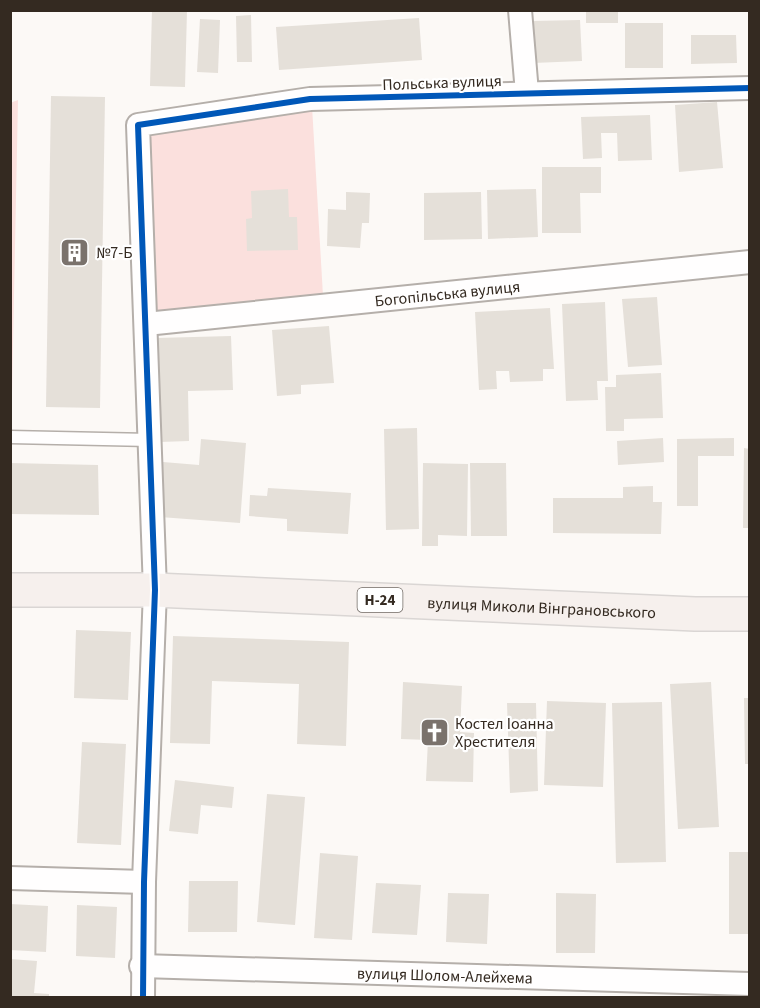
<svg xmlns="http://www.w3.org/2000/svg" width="760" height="1008" viewBox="0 0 760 1008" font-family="'Source Sans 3',sans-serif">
<rect width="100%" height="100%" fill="#fcf9f6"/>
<g fill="#fbe0dd">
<polygon points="18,100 12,393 10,103"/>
<polygon points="312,106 323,296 156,314 144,132"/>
</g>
<g fill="#e5e0d9">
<polygon points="152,10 187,10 185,87 150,86"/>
<rect x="586" y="10" width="32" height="13"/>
<polygon points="251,15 252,62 237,62 236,16"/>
<polygon points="419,18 422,60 279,70 276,27"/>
<polygon points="200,19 220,20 218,73 197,72"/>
<polygon points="580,20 582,61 533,63 532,21"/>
<rect x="625" y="23" width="38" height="45"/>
<polygon points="691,35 736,35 737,63 691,64"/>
<polygon points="51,96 105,97 100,408 46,407"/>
<polygon points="717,102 723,168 679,172 675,105"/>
<polygon points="650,115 652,160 618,161 617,133 601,133 602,158 583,159 581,117"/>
<polygon points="542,167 601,167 601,193 580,193 581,233 542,233"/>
<polygon points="288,189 289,217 297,217 298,250 247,251 246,219 252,218 251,191"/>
<polygon points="536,189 538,237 488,239 487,190"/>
<polygon points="346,192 370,193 369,223 362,223 360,248 327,246 328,209 346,210"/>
<polygon points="481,192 482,239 424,240 424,193"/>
<polygon points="657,297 662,365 628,367 622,299"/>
<polygon points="605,302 608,381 597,381 598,400 566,401 562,304"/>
<polygon points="550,308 554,369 543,369 543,381 510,382 509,371 496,371 497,389 479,390 475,312"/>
<polygon points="329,326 334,383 301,385 301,394 277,396 272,330"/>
<polygon points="231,336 233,390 188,391 189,441 160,442 156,338"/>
<polygon points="661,373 663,418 624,419 624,431 606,431 605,387 616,387 616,375"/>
<polygon points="417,428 419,529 386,530 384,429"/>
<polygon points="663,438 664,462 618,465 617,441"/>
<polygon points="734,438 734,456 698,456 698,506 677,506 677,439"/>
<polygon points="201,439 246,443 240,523 160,517 163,462 199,465"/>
<polygon points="744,448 750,449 750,528 743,528"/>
<polygon points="10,463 98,465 99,515 10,514"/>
<polygon points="423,463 468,464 467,536 438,535 438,546 422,546"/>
<polygon points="470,463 506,463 507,536 471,536"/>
<polygon points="653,486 653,502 662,502 661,534 553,533 553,498 623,498 623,487"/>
<polygon points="268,488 351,493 348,534 287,531 287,519 249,516 250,495 267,496"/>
<polygon points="76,630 131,632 128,700 74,698"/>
<polygon points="173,636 349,642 346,746 297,744 299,684 212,681 210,744 170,743"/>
<polygon points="403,682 462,686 460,732 474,733 473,782 426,781 428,740 401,739"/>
<polygon points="711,682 719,827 678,829 670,684"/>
<polygon points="744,698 750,698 750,764 745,764"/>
<polygon points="547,701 606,703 603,787 544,785"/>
<polygon points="662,702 666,862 616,863 612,703"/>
<polygon points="507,703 536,703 538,791 510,793"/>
<polygon points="82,742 126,744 121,845 77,843"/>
<polygon points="175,780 234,787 232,808 201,805 198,834 169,831"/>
<polygon points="267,794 305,797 295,925 257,922"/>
<rect x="729" y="852" width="21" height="82"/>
<polygon points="320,853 358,856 352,940 314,938"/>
<polygon points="189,881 238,881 237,932 188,932"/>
<polygon points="376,883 421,885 417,935 372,933"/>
<polygon points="448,893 489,894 487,944 446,942"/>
<polygon points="556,893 596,894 595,953 556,953"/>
<polygon points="10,904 48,906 46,952 10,950"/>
<polygon points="77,905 117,907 115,958 76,956"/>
<polygon points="10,959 37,961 34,993 49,994 49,998 10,998"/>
</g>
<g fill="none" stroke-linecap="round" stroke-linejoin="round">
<defs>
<polyline id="service" points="10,437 150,440"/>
<g id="minor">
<polyline points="520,10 527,93"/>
<path id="s1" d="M146,324L750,262"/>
<polyline points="10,878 144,882"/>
<path id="s2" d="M141,966L750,984"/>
<polyline points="143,998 144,882 155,590 138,125 310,99 750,88"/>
</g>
<g id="primary">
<path id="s3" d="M10,590H155L695,614H750"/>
</g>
</defs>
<use href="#service" stroke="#b5afaa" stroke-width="15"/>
<use href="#minor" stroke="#b5afaa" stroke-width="26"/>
<use href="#primary" stroke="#dad6d4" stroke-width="36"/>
<use href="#service" stroke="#fffefe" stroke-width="12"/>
<use href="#minor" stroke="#fffefe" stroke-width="22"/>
<use href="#primary" stroke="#f6f0ed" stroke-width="33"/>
<defs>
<polyline id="cycleway" points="143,998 144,882 155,590 138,125 310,99 750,88"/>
</defs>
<use href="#cycleway" stroke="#fff" stroke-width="10"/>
<use href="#cycleway" stroke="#0057b8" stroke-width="6"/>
</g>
<defs>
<symbol id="building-square" viewBox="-11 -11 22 22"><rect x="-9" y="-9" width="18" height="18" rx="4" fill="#7a726c" stroke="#fff"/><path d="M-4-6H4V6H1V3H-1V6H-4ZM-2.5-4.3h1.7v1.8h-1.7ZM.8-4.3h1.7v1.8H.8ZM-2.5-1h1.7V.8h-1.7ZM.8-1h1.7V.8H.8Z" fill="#fff"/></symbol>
<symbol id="church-square" viewBox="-11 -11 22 22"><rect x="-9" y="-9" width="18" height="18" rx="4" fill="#7a726c" stroke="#fff"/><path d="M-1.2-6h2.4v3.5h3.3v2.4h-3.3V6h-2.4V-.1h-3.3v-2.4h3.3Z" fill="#fff"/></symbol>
</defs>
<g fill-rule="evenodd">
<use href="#building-square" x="58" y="236" width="33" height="33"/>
<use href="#church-square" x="418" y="716" width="33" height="33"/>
</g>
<g text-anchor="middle" stroke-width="4.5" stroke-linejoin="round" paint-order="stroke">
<rect fill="#fff" stroke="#716a64" stroke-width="1.5" x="357.5" y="588" width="45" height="24" rx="4.5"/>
<g font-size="15" font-weight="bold" fill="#342a21">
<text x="380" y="605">Н-24</text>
</g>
<g font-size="16" fill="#342a21" stroke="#fff">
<text transform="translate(442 82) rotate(-2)" y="6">Польська вулиця</text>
<text dy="6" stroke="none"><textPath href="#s1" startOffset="303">Богопільська вулиця</textPath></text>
<text dy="6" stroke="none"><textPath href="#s3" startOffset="532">вулиця Миколи Вінграновського</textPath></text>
<text dy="6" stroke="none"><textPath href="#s2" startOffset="304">вулиця Шолом-Алейхема</textPath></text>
</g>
<g font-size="16" fill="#342a21" stroke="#fff" text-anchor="start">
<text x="96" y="258">№7-Б</text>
<text x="455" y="729">Костел Іоанна<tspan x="455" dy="18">Хрестителя</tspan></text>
</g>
</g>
<rect width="760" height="1008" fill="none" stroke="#342a21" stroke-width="24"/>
</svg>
